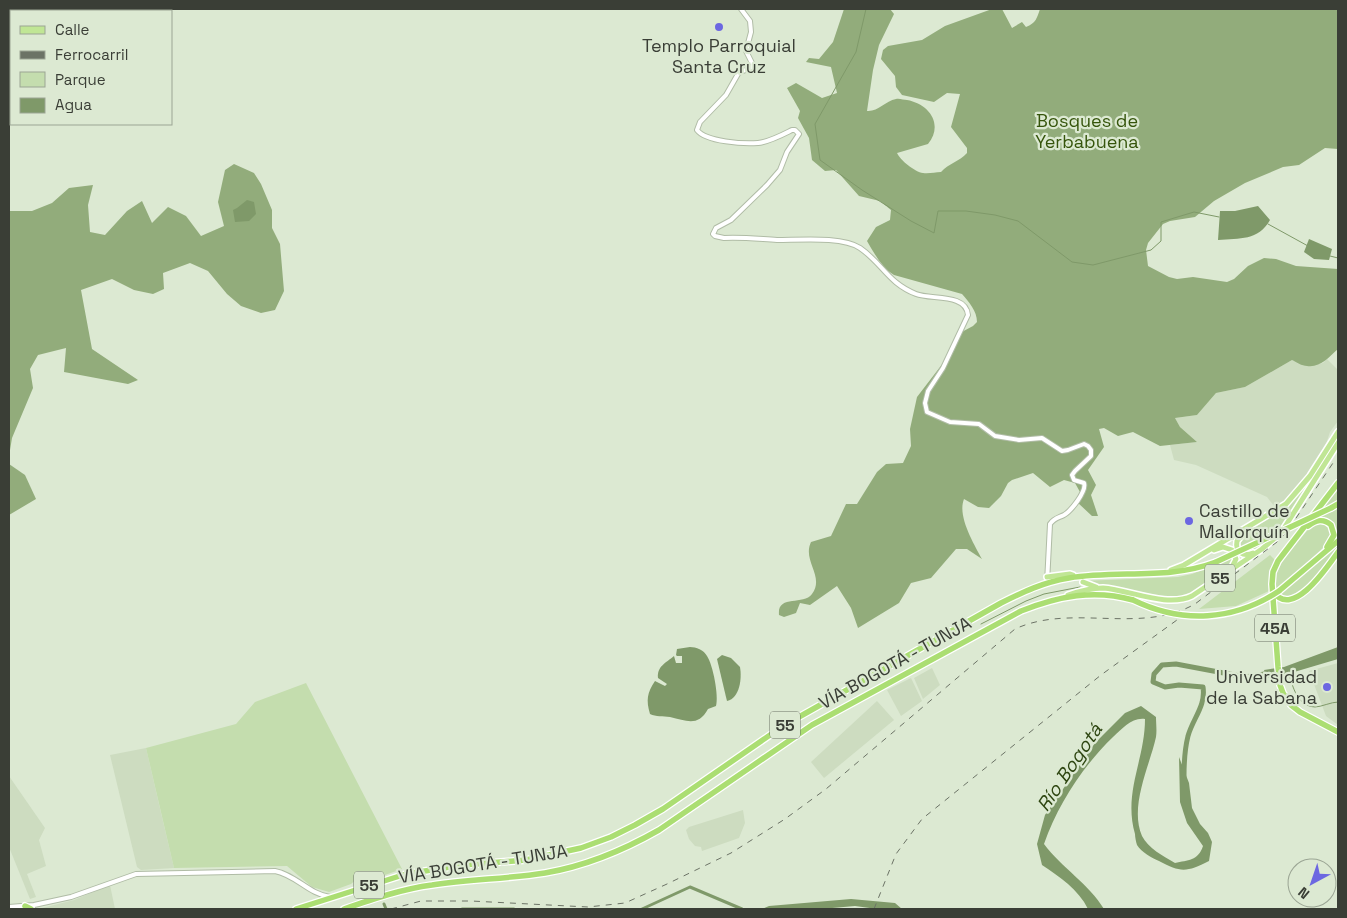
<svg xmlns="http://www.w3.org/2000/svg" width="1347" height="918" viewBox="0 0 1347 918" font-family="'Space Grotesk',sans-serif">
<rect width="100%" height="100%" fill="#dce9d2"/>
<g fill="#cddcc0">
<polygon points="1327,359 1338,370 1338,421 1330,432 1325,447 1318,460 1300,485 1282,504 1274,506 1267,497 1196,465 1174,460 1170,445 1197,442 1180,427 1175,418 1197,415 1216,393 1245,387 1292,360 1307,366 1323,363"/>
<polygon points="1338,663 1338,725 1326,716 1309,671"/>
<polygon points="932,668 940,685 923,699 914,678"/>
<polygon points="911,678 922,701 901,716 887,690"/>
<polygon points="877,701 894,720 824,778 811,762"/>
<polygon points="146,748 161,813 174,868 141,870 137,867 110,755"/>
<polygon points="9,776 45,828 39,840 46,866 27,874 36,897 30,899 9,847"/>
<polygon points="743,810 745,823 739,838 702,851 701,847 695,846 689,839 686,830 689,827"/>
<polygon points="110,885 115,909 38,909 74,900"/>
</g>
<g fill="#c4ddae">
<path d="M1321,468C1303,496 1280,547 1245,554L1239,548V540L1243,535L1289,505Z"/>
<polygon points="1338,487 1338,501 1333,504 1338,507 1338,538 1332,543 1337,532 1333,524 1322,517 1312,521"/>
<polygon points="1320,522 1328,525 1332,533 1330,541 1290,579 1275,590 1276,574 1284,558 1312,525"/>
<path d="M1338,542C1338,559 1305,593 1288,599L1277,594Z"/>
<polygon points="1270,555 1275,560 1271,571 1269,591 1236,606 1199,609"/>
<polygon points="1234,557 1232,564 1223,573 1186,597 1163,598 1082,581 1178,577 1192,574"/>
<polygon points="306,683 402,869 365,882 357,879 351,884 329,892 312,887 287,866 174,868 146,748 236,724 255,702"/>
</g>
<g fill="#92ac7b">
<path d="M844,9H890L894,14L879,45L873,70L867,111C878,112 885,101 896,99C899,98 904,100 907,100C929,104 944,124 928,144L897,153C900,160 915,172 923,173C929,174 935,172 941,172C949,163 959,162 967,153V148L951,127L960,94L947,93L934,102L902,95L896,87L895,76L881,59L883,50L888,46L922,40L945,26L992,9H1002L1012,28L1022,22L1026,27C1036,23 1037,18 1040,9H1338V149L1325,148L1299,165L1283,167L1245,183L1214,201L1195,217L1170,221L1163,224L1148,243L1146,250L1148,266L1169,277L1177,279L1193,277L1227,282L1234,279L1248,266L1264,258L1276,259L1296,266L1338,269V349C1329,357 1320,368 1307,366C1302,366 1296,362 1292,360L1245,387L1216,393L1197,415L1175,418L1180,427L1197,442L1160,446L1133,432L1118,436L1104,428L1099,429L1104,447L1088,470L1096,485L1091,495L1098,516H1092L1077,502L1080,492L1075,483L1064,480L1050,487L1033,473L1012,480L1008,483L1001,496L989,508L978,507L964,499C957,516 974,544 982,559L967,549H956L931,578L911,583L899,603L858,628L851,608L837,586L810,605L800,603L796,613L784,617L779,615C777,594 803,606 812,594C825,576 802,561 811,542L831,536L846,504H857L877,472L886,464L903,463L911,446L910,429L917,397L950,354L958,334L973,326L977,322C977,311 969,302 962,294L894,275C882,268 874,253 867,241L876,227L890,220L891,210L880,201L859,196L836,170L825,171L812,160L809,138L798,118L800,111L787,88L796,83L822,98L837,93L831,67L806,62L809,58L819,59L833,42Z"/>
<polygon points="234,164 254,173 261,184 272,210 272,228 280,244 284,291 275,310 261,313 241,306 227,294 208,271 190,263 163,273 164,289 153,294 134,290 112,279 81,290 92,349 138,380 128,384 64,372 66,348 38,355 30,369 33,388 12,438 9,456 9,211 32,211 52,203 69,188 93,185 88,205 90,232 105,235 127,211 142,201 152,223 168,207 186,216 201,236 224,226 218,202 225,170"/>
<polygon points="9,464 25,475 36,499 9,515"/>
</g>
<g fill="#7f9969">
<polygon points="247,200 254,202 256,214 249,221 235,222 233,210 237,208"/>
<path d="M1258,206L1270,220C1258,241 1240,238 1218,240L1220,211H1235Z"/>
<polygon points="1309,239 1332,249 1329,260 1314,259 1304,252"/>
<path d="M690,647C696,647 704,650 707,656C713,665 719,696 716,706L708,709C698,727 687,721 670,717C663,716 656,717 650,714C646,700 647,693 655,681L665,686L667,684L658,678C657,666 666,663 674,656L676,663H682V656H677L676,655L677,649Z"/>
<polygon points="1338,647 1338,659 1284,675 1267,678 1264,670 1284,667"/>
<path d="M722,655L731,658L740,667C742,678 740,698 727,701L726,697L717,659Z"/>
<path d="M1141,706L1156,717C1156,723 1157,731 1156,737C1150,765 1129,806 1142,836C1148,848 1163,856 1175,863C1188,860 1198,861 1203,846L1187,823L1180,802L1179,757L1189,783L1192,808L1200,824L1208,833L1212,842L1209,861C1187,872 1181,873 1159,861C1152,858 1141,852 1137,845C1136,842 1135,837 1135,834C1123,792 1145,760 1145,719C1132,717 1122,729 1113,737C1083,766 1058,804 1044,844C1062,868 1089,884 1104,909H1088C1078,889 1060,877 1042,865L1037,844L1045,815L1095,743L1125,713Z"/>
<polygon points="851,899 895,903 902,909 877,909 855,906 821,909 762,909 769,906"/>
</g>
<g fill="none" stroke-linecap="round" stroke-linejoin="round">
<g stroke="#7f9969" stroke-width="1">
<polyline points="866,9 856,52 815,124 820,160 862,190 911,221 934,233 938,211 966,211 995,215 1018,221 1072,262 1093,265 1151,250 1161,241 1161,222 1194,212 1219,217"/>
<polyline points="1268,224 1308,246"/>
<polyline points="1330,256 1338,258"/>
<polyline points="981,624 1026,601 1044,594 1080,587"/>
<path d="M1289,674C1293,687 1297,706 1315,707C1321,707 1331,702 1338,702"/>
</g>
<g stroke="#7f9969" stroke-width="3">
<polyline points="384,904 386,909"/>
<polyline points="462,909 514,909"/>
<polyline points="642,909 690,887 742,909"/>
</g>
<path stroke="#7f9969" stroke-width="5" d="M1184,776C1184,763 1185,748 1188,736C1193,718 1206,706 1203,687L1179,685L1165,687L1153,682L1154,674L1162,665L1176,664L1245,677L1271,673"/>
<defs>
<g id="tertiary">
<path d="M741,9L750,21L751,32L746,51L753,65C750,71 742,69 738,74L726,95L700,122L697,130C706,142 744,144 758,143C769,142 782,135 792,130H795L799,134L787,152L780,170L767,185L731,220L716,228L713,234L715,236L724,238C742,237 759,239 777,240C799,240 843,236 860,248C883,264 888,283 916,294C931,300 966,293 968,315L943,368L928,391L925,403L927,412L950,422L979,424L995,436L1019,440L1042,438L1062,451L1068,450L1084,444L1088,446L1091,450V456L1075,471L1072,475L1074,480L1084,483C1087,491 1071,511 1064,515C1058,518 1054,518 1050,524L1047,583"/>
<path d="M9,907L34,905L71,897L136,874L275,871C296,875 309,894 330,897"/>
</g>
<g id="primary">
<path d="M1246,530L1237,541C1235,552 1243,557 1253,553"/>
<polyline points="1214,550 1223,547 1232,550 1236,559 1232,567"/>
<polyline points="1171,570 1184,565 1286,504 1310,476 1338,432"/>
<polyline points="1047,577 1070,574 1073,575"/>
<polyline points="1083,582 1096,587"/>
<path d="M1068,595C1080,591 1091,588 1103,588C1130,590 1167,608 1192,596L1262,549L1281,533L1338,443"/>
</g>
<g id="trunk">
<polyline points="1338,483 1278,561 1273,572 1272,584 1278,667 1280,685 1283,693 1291,705 1300,712 1338,732"/>
<polyline points="1331,508 1338,504"/>
<path d="M1308,526C1316,520 1323,518 1331,525L1334,535L1327,547"/>
<path d="M1273,591C1292,621 1328,566 1338,552"/>
<polyline points="1279,591 1338,541"/>
<polyline points="25,906 31,909"/>
<path d="M296,909L406,874L463,865L526,860L581,848L611,837L635,825L663,809L783,726L1001,603C1023,592 1044,582 1069,578C1118,570 1169,580 1216,562"/>
<path d="M344,909C373,899 402,889 432,885C470,879 508,879 545,873C586,866 624,850 659,830L812,725L1021,611C1059,596 1094,589 1133,600"/>
</g>
</defs>
<use href="#tertiary" stroke="#b0bca6" stroke-width="6"/>
<use href="#primary" stroke="#fff" stroke-width="8"/>
<use href="#trunk" stroke="#fff" stroke-width="8"/>
<use href="#tertiary" stroke="#fff" stroke-width="4"/>
<use href="#primary" stroke="#c0e695" stroke-width="5"/>
<use href="#trunk" stroke="#abde72" stroke-width="5.5"/>
<g stroke="#6c7366" stroke-width="1" stroke-dasharray="6 6" stroke-linecap="butt">
<path d="M391,909L421,901H471L588,907L625,903L667,884L731,853L785,819L826,789L1015,629C1071,603 1140,635 1195,604L1277,542L1286,533L1333,463"/>
<polyline points="874,909 896,854 922,819 1101,675 1188,612"/>
</g>
<defs>
<g id="trunk-bridge">
<polyline points="1216,562 1331,508"/>
<path d="M1133,600C1182,624 1234,621 1279,591"/>
</g>
</defs>
<use href="#trunk-bridge" stroke="#fff" stroke-width="8" stroke-linecap="butt"/>
<use href="#trunk-bridge" stroke="#abde72" stroke-width="5.5"/>
</g>
<g fill="#6c67e1" stroke="#dce9d2" stroke-width="2">
<circle cx="719" cy="27" r="5"/>
<circle cx="1189" cy="521" r="5"/>
<circle cx="1327" cy="687" r="5"/>
</g>
<g text-anchor="middle" stroke-width="4.5" stroke-linejoin="round" paint-order="stroke">
<g fill="#dce9d2" stroke="#6b7165" stroke-width="1">
<rect x="1205" y="564.5" width="30" height="27" rx="4"/>
<rect x="1255" y="614.5" width="40" height="27" rx="4"/>
<rect x="770" y="711.5" width="30" height="27" rx="4"/>
<rect x="354" y="871.5" width="30" height="27" rx="4"/>
</g>
<g font-size="16" font-weight="bold" fill="#3a3e36">
<text x="1220" y="584">55</text>
<text x="1275" y="634">45A</text>
<text x="785" y="731">55</text>
<text x="369" y="891">55</text>
</g>
<g font-size="18" fill="#3a3e36" stroke="#dce9d2">
<text x="719" y="52">Templo Parroquial<tspan x="719" dy="21">Santa Cruz</tspan></text>
<text x="1199" y="517" text-anchor="start">Castillo de<tspan x="1199" dy="21">Mallorquín</tspan></text>
<text x="1317" y="683" text-anchor="end">Universidad<tspan x="1317" dy="21">de la Sabana</tspan></text>
</g>
<g font-size="18" fill="#36550c" stroke="#dce9d2">
<text x="1087" y="127">Bosques de<tspan x="1087" dy="21">Yerbabuena</tspan></text>
</g>
<g font-size="18" fill="#3a3e36" stroke="#dce9d2">
<text transform="translate(895 663) rotate(-29)" y="6">VÍA BOGOTÁ - TUNJA</text>
<text transform="translate(483 864) rotate(-9)" y="6">VÍA BOGOTÁ - TUNJA</text>
</g>
<g font-size="19" font-style="italic" fill="#2d4510" stroke="#dce9d2">
<text transform="translate(1069 767) rotate(-56)" y="7">Río Bogotá</text>
</g>
</g>
<rect width="1347" height="918" fill="none" stroke="#3a3e36" stroke-width="20"/>
<rect x="10" y="10" width="162" height="115" fill="#dce9d2" stroke="#9ba594"/>
<rect x="20" y="26" width="25" height="8" fill="#c0e695" stroke="#9ba594"/>
<text x="55" y="35" font-size="15" fill="#3a3e36">Calle</text>
<rect x="20" y="51" width="25" height="8" fill="#6c7366" stroke="#9ba594"/>
<text x="55" y="60" font-size="15" fill="#3a3e36">Ferrocarril</text>
<rect x="20" y="72" width="25" height="15" fill="#c4ddae" stroke="#9ba594"/>
<text x="55" y="85" font-size="15" fill="#3a3e36">Parque</text>
<rect x="20" y="98" width="25" height="15" fill="#7f9969" stroke="#9ba594"/>
<text x="55" y="110" font-size="15" fill="#3a3e36">Agua</text>
<g transform="translate(1312 883) rotate(220)"><circle r="24" fill="#dce9d2" stroke="#9ba594"/>
<path d="M0-4L9 19L0 12L-9 19Z" fill="#6c67e1"/>
<text y="-8" font-size="14" font-weight="bold" text-anchor="middle" fill="#3a3e36">N</text>
</g>
</svg>
